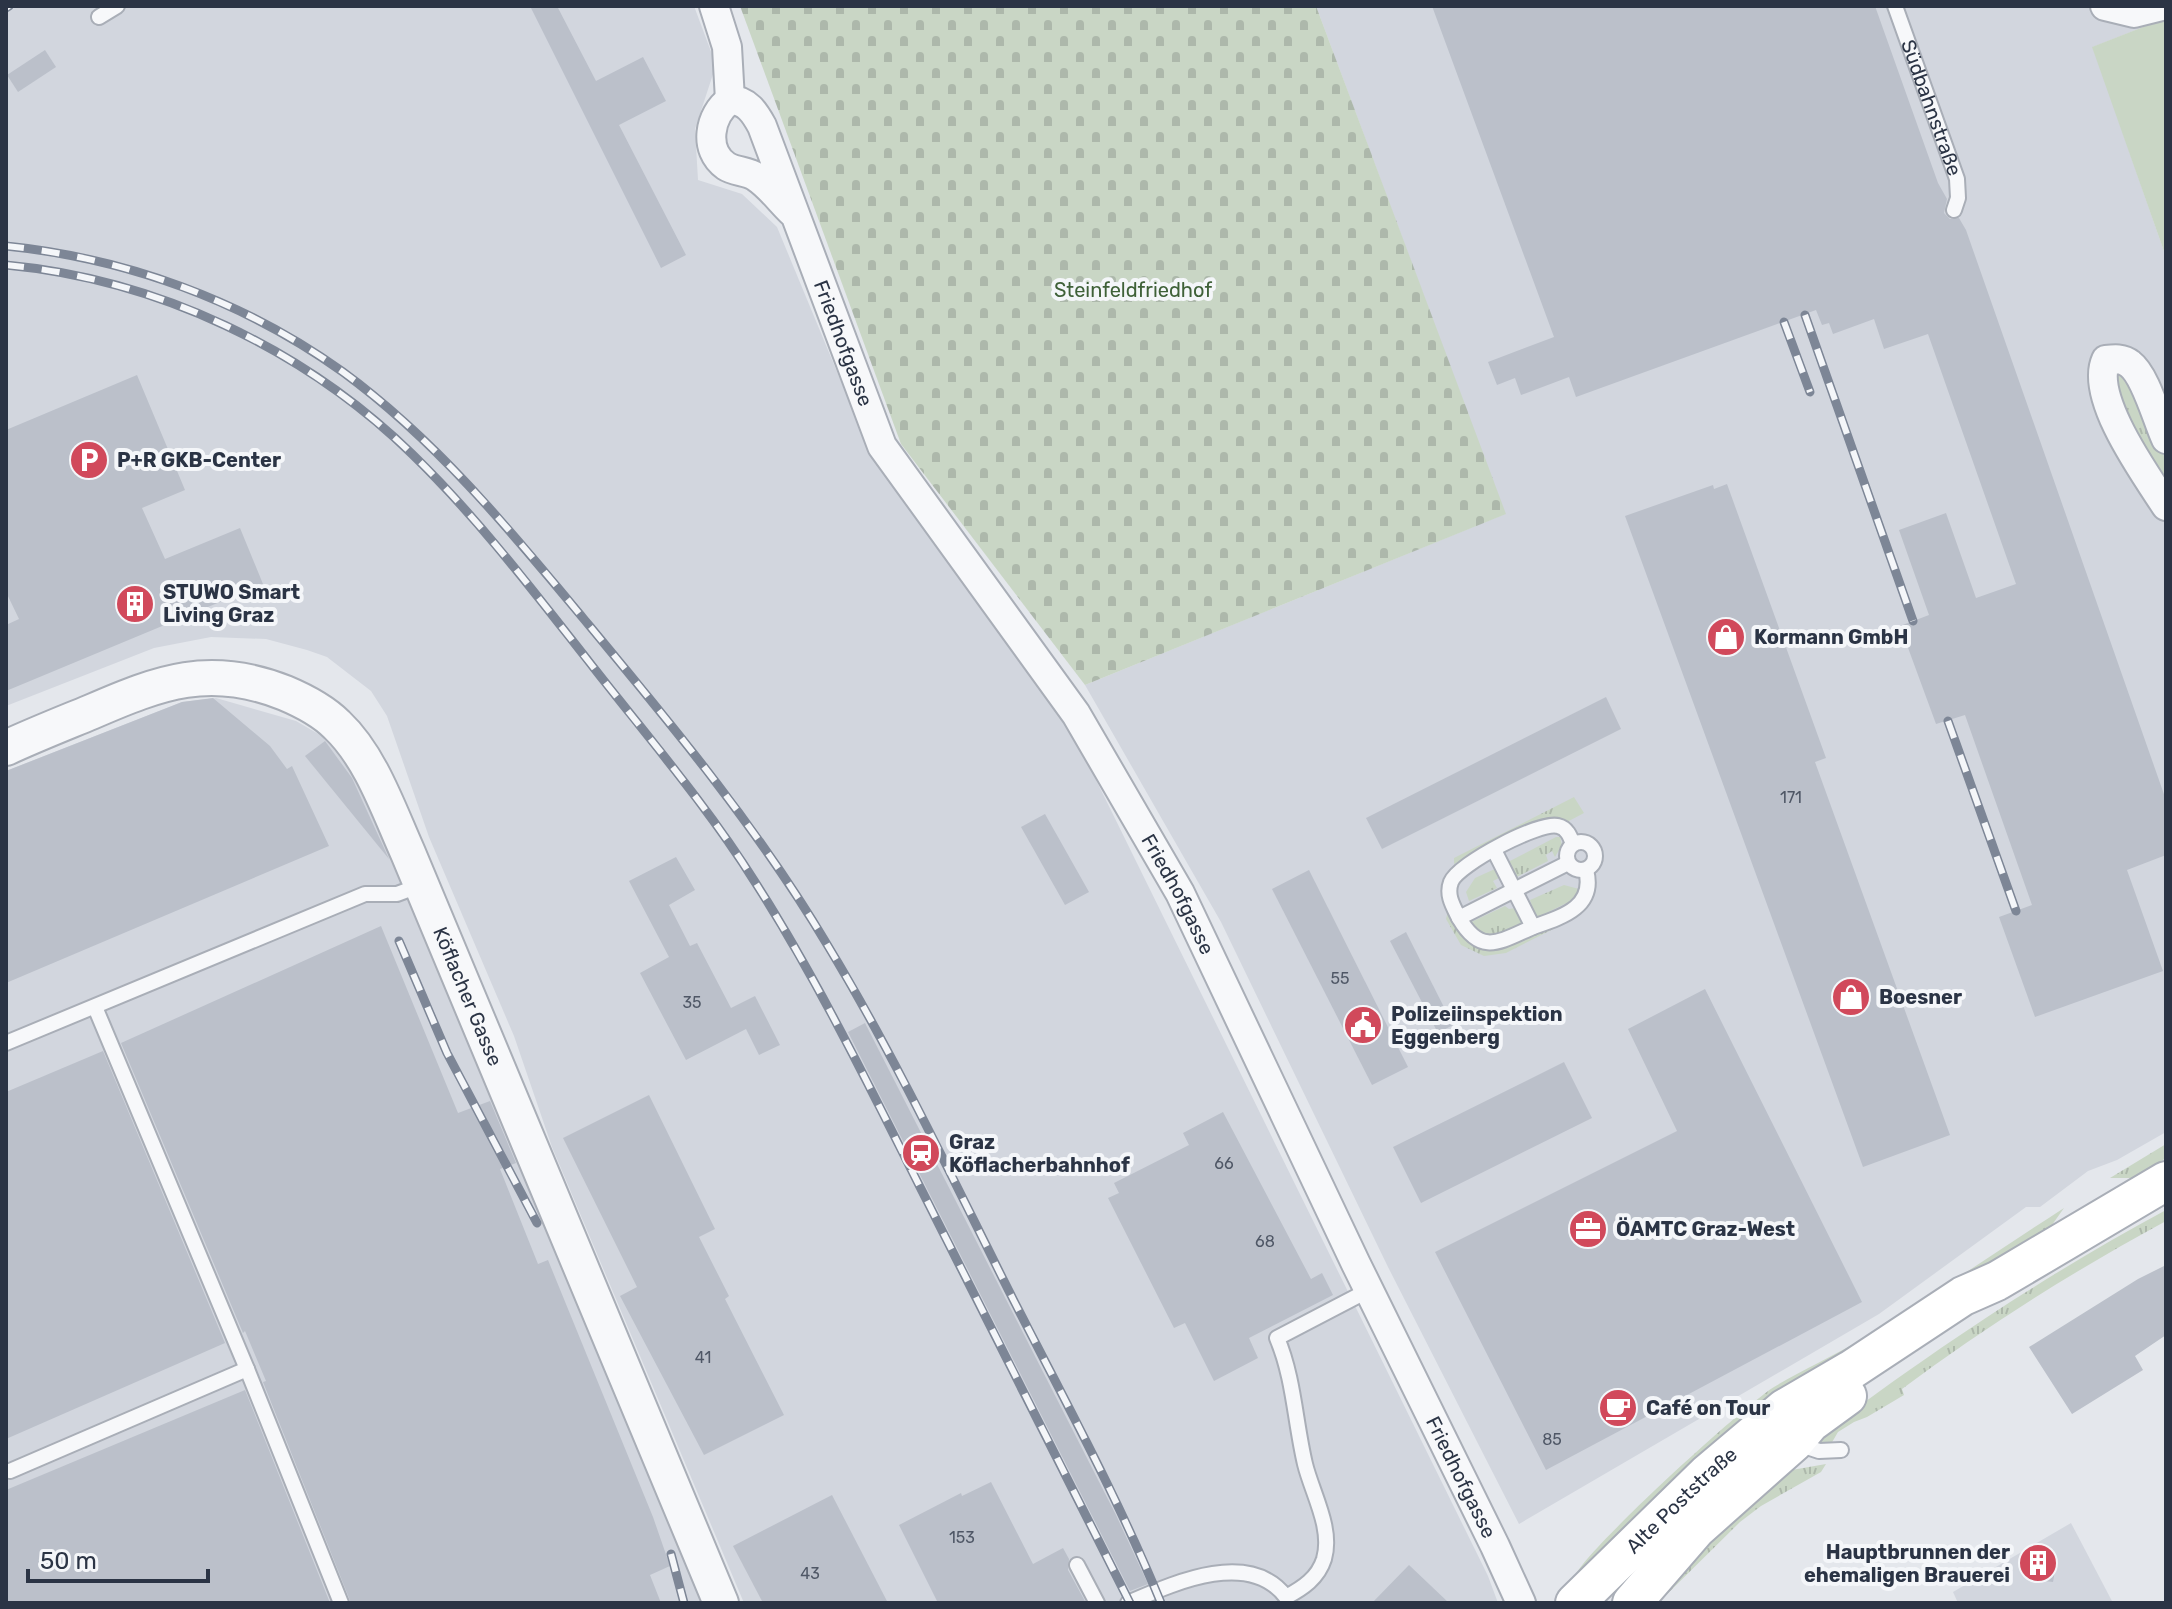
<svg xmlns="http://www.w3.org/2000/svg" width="2172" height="1609" viewBox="0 0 2172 1609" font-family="Rubik,sans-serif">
<defs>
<pattern id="grass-tufts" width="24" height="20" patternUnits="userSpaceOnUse" patternTransform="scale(2)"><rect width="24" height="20" fill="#c9d6c5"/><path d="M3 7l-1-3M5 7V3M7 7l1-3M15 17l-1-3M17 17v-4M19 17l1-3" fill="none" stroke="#adb8ab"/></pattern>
<pattern id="cemetery-stones" width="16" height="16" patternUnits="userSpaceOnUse" patternTransform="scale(2)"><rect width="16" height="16" fill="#c9d6c5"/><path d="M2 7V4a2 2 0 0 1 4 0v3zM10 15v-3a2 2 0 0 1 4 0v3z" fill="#adb8ab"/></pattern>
</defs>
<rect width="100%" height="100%" fill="#e4e7ec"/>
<g fill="#d2d6de">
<polygon points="6,6 694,6 716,65 695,129 698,180 742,194 777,227 869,449 1066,719 1488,1576 1498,1603 744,1603 552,1147 514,1036 429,837 387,716 371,691 327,657 307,650 266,639 211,637 154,648 6,706"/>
<polygon points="1316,6 2166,6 2166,18 2093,47 2166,257 2166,1132 2117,1160 2088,1171 2040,1207 2026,1207 1879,1314 1519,1524 1388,1267 1221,922 1085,685 1505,514"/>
<polygon points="216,698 296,721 327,739 374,799 702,1603 6,1603 6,771 182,702"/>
<polygon points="2071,1523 2113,1603 1958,1603 1953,1592"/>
</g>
<g fill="url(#grass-tufts)">
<polygon points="2120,375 2132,392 2166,460 2166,484 2111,388 2115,376"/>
<polygon points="1574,797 1584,813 1567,822 1556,818 1540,819 1454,864 1454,858"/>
<polygon points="1556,837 1560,837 1562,845 1555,857 1552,851 1546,855 1548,861 1515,878 1508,862"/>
<polygon points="1497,868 1501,877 1493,881 1497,888 1469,901 1466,892 1475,878"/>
<polygon points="1564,885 1579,889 1580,892 1575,899 1536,918 1530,900"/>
<polygon points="1505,906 1509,909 1516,908 1524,925 1488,940 1467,924"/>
<polygon points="1448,911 1466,938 1533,936 1564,921 1565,923 1506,953 1484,956 1461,945 1446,919"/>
<polygon points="2166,1144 2166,1158 2133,1178 2110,1178"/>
<path d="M2064,1208L2047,1232L1573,1580C1577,1557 1746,1404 1774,1387C1802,1370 1832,1357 1860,1340C1929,1298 1996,1252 2064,1208Z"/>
<path d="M2166,1210V1221C2074,1271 1986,1326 1902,1389L1904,1395L1867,1417L1854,1422L1838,1432L1831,1444H1822L1817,1440C1857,1406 1898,1378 1941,1348C2014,1298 2088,1252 2166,1210Z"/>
<polygon points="1826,1464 1821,1472 1761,1506 1740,1522 1658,1603 1648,1603 1679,1564 1786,1471"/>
</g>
<polygon fill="url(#cemetery-stones)" points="740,6 1316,6 1506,514 1085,685 901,444"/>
<polygon fill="#c9d6c5" points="2166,18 2166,257 2092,47"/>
<g fill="#bbc0ca">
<polygon points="530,6 557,6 596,81 643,57 666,101 619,125 686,255 661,268"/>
<polygon points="1432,6 1875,6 1938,183 1947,199 1944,213 1950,219 1959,218 1966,230 2166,800 2166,855 2127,870 2163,971 2035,1017 1999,917 2032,905 1965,715 1936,724 1900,626 1929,615 1899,530 1946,513 1976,598 2016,584 1928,334 1884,349 1874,319 1833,334 1829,323 1822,325 1816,310 1576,397 1569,377 1521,395 1515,378 1497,385 1488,362 1554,337"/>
<polygon points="45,50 56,67 18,92 7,75"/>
<polygon points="137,375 185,490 142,508 165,559 240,528 263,584 6,691 6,625 19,619 6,592 6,430"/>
<polygon points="1727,484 1826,758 1815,762 1950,1135 1863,1167 1625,516 1713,485 1714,489"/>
<polygon points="1606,697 1621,729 1382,849 1366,818"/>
<polygon points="213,698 270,746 287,769 292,766 329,846 6,983 6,771 182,702"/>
<polygon points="325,741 352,778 389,859 305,756"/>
<polygon points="1045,814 1089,892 1065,905 1021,827"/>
<polygon points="676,857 695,890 669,905 690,946 697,943 731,1008 755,996 780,1045 759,1055 746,1029 686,1060 640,973 669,957 629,881"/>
<polygon points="1309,870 1408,1067 1372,1085 1272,889"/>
<polygon points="381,926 458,1113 490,1101 516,1163 500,1169 538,1264 548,1260 653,1517 670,1566 650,1575 661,1603 351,1603 263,1382 266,1381 245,1331 243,1333 121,1043"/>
<polygon points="1406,932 1453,1025 1438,1033 1390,941"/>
<polygon points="1705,989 1862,1302 1546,1470 1435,1252 1677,1131 1628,1029"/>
<polygon points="865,1023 1116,1515 1148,1584 1130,1591 848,1032"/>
<polygon points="103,1051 225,1343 6,1439 6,1092"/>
<polygon points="1564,1062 1592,1118 1421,1203 1393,1147"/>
<polygon points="649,1095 715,1229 699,1237 729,1296 725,1299 784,1415 704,1455 620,1296 637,1287 563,1138"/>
<polygon points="1223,1112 1311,1279 1322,1273 1333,1295 1249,1338 1258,1358 1214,1381 1185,1323 1174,1328 1108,1198 1119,1193 1114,1183 1189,1145 1183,1133"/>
<polygon points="2166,1265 2166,1335 2135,1356 2143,1370 2072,1414 2029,1347 2138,1279"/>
<polygon points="245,1390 330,1603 6,1603 6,1490"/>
<polygon points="991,1482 1033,1564 1063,1548 1069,1559 1068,1570 1086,1603 938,1603 899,1525 961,1493 962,1496"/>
<polygon points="832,1495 888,1603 763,1603 733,1546"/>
<polygon points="2033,1544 2049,1547 2057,1560 2053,1582 2028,1579 2019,1565 2023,1552"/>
<polygon points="1409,1565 1449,1603 1372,1603"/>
</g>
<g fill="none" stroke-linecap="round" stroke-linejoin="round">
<defs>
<g id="service">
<path id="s1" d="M1895,6L1957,179L1958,198L1954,210"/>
<polyline points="99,17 117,6"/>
<circle cx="1581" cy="856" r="14"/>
<path d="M1494,850L1533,927C1562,917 1596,907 1586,870"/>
<path d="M1568,863L1459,918C1453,906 1446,895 1451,882C1458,864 1540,821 1558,826C1567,828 1570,836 1573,844"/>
<path d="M1459,918C1481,956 1499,942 1533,927"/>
<polyline points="95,1007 247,1369 341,1603"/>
<polyline points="6,1043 365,894 397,894 421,885"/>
<polyline points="1798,1444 1819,1451 1841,1450"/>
<polyline points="10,1471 247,1369"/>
<polyline points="1077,1565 1097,1603"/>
<path d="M1128,1603C1172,1584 1249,1548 1286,1597C1303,1588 1318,1578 1324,1559C1333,1528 1312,1493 1305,1464C1295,1422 1294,1378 1277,1338L1369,1290"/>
</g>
<g id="minor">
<polyline points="714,6 727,47 730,100"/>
<polyline points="2105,6 2134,13 2162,6"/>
<path id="s2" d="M793,213C781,202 770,186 756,177C748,171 735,172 726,166C703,150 709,115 730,100C747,100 755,113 762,126L882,446L1076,714L1180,893L1356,1264L1495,1546L1521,1603"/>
<path d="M2166,439C2157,420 2146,376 2130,364C2123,358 2114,359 2106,360C2089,397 2146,475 2166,506"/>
</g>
<g id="tertiary">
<path id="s3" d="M6,748C34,735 62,724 91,712C160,682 210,663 285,693C304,701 322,710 337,725C371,757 389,811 408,853L721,1603"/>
</g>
<g id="secondary">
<path id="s4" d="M1575,1603L1707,1474L1784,1409L1851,1370L1963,1296L1997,1281L2166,1181"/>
<polyline points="1632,1603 1696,1529 1794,1442 1810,1423 1847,1396"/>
</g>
</defs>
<use href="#service" stroke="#a9aeb7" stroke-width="18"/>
<use href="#minor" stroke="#a9aeb7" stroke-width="32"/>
<use href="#tertiary" stroke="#a9aeb7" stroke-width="38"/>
<use href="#secondary" stroke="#a9aeb7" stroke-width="42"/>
<use href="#service" stroke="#f7f8fa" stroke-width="14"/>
<use href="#minor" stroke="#f7f8fa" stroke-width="28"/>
<use href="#tertiary" stroke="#f7f8fa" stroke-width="34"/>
<use href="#secondary" stroke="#fff" stroke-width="38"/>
<defs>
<g id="rail">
<polyline points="6,8 9,6"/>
<path d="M6,246C126,258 244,301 343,372C436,440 510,530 583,618C671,724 758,828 828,946C897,1060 954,1182 1014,1301C1065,1401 1119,1500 1161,1603"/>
<path d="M6,265C157,279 304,349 412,454C478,518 534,592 590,663C646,735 706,804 755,882C817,979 868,1084 920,1187C990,1325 1060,1464 1130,1603"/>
<polyline points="1805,315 1913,621"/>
<polyline points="1784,322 1810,392"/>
<polyline points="1948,721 2016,911"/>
<polyline points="399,941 447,1053 537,1223"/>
<polyline points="671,1554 684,1603"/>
</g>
</defs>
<use href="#rail" stroke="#7d8696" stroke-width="9"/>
<use href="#rail" stroke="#f4f6f9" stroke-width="6" stroke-dasharray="18" stroke-linecap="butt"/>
</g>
<defs>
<symbol id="parking-disc" viewBox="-11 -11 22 22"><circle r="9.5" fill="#d1495b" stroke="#f4f6f9"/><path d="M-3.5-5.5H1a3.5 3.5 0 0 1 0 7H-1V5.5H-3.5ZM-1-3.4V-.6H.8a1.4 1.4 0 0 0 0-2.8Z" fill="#fff"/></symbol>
<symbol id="building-disc" viewBox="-11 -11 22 22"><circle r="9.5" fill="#d1495b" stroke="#f4f6f9"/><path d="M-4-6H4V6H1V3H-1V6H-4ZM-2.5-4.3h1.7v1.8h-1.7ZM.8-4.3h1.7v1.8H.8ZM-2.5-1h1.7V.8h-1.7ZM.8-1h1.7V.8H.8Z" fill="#fff"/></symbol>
<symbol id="shop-disc" viewBox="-11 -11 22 22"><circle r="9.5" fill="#d1495b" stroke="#f4f6f9"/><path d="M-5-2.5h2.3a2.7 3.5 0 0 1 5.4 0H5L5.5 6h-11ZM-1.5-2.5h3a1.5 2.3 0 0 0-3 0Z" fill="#fff"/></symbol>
<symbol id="civic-disc" viewBox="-11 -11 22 22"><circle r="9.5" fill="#d1495b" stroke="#f4f6f9"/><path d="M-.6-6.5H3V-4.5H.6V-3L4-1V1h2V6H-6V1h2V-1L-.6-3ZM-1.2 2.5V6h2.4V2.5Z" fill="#fff"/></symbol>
<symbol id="station-disc" viewBox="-11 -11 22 22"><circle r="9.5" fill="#d1495b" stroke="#f4f6f9"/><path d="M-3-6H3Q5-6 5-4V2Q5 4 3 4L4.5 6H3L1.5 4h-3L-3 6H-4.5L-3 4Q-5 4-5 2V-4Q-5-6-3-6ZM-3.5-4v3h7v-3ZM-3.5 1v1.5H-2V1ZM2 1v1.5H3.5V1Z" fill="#fff"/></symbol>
<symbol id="office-disc" viewBox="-11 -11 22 22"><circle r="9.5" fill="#d1495b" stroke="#f4f6f9"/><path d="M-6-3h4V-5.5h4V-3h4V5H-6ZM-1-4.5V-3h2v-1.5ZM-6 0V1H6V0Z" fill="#fff"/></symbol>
<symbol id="cafe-disc" viewBox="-11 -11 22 22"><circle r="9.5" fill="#d1495b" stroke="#f4f6f9"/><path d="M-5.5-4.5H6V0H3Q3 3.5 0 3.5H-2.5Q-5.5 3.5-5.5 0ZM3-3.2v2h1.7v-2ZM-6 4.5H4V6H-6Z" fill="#fff"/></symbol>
</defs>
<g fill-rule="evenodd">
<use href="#parking-disc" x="67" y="438" width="44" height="44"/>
<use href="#building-disc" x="113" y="582" width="44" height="44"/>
<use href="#shop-disc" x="1704" y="615" width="44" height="44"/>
<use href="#shop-disc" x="1829" y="975" width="44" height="44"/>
<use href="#civic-disc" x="1341" y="1003" width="44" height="44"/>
<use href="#station-disc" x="899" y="1131" width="44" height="44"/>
<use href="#office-disc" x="1566" y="1207" width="44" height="44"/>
<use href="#cafe-disc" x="1596" y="1386" width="44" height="44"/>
<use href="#building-disc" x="2016" y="1541" width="44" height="44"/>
</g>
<g text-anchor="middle" stroke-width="8" stroke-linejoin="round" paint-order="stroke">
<g font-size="16" fill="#4f5766">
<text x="1791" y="803">171</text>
<text x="1340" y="984">55</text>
<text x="692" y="1008">35</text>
<text x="1224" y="1169">66</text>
<text x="1265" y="1247">68</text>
<text x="703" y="1363">41</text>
<text x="1552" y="1445">85</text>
<text x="962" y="1543">153</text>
<text x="810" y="1579">43</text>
</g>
<g font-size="20" fill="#2b3445" stroke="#f4f6f9">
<text dy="7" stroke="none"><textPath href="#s1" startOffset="108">Südbahnstraße</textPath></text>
<text dy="7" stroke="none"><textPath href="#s2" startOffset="436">Friedhofgasse</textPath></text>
<text dy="7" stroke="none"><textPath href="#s2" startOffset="1084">Friedhofgasse</textPath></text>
<text dy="7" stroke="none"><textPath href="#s3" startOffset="658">Köflacher Gasse</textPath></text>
<text dy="7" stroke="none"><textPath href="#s2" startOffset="1732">Friedhofgasse</textPath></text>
<text dy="7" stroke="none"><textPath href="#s4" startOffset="148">Alte Poststraße</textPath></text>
</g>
<g font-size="20" fill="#3f6138" stroke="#f4f6f9">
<text x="1133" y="297">Steinfeldfriedhof</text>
</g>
<g font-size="20" font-weight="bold" fill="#2b3445" stroke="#f4f6f9" text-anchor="start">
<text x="117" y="467">P+R GKB-Center</text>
<text x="163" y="599">STUWO Smart<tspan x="163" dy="23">Living Graz</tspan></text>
<text x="1754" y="644">Kormann GmbH</text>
<text x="1879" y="1004">Boesner</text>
<text x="1391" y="1021">Polizeiinspektion<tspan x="1391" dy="23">Eggenberg</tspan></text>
<text x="949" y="1149">Graz<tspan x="949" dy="23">Köflacherbahnhof</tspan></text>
<text x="1616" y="1236">ÖAMTC Graz-West</text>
<text x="1646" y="1415">Café on Tour</text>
<text x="2010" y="1559" text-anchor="end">Hauptbrunnen der<tspan x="2010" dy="23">ehemaligen Brauerei</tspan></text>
</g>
</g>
<rect width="2172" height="1609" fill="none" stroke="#2b3445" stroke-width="16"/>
<path d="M28 1569v12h180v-12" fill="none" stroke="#2b3445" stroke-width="4"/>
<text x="40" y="1569" font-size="24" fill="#2b3445" stroke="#f4f6f9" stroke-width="6" paint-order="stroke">50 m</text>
</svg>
